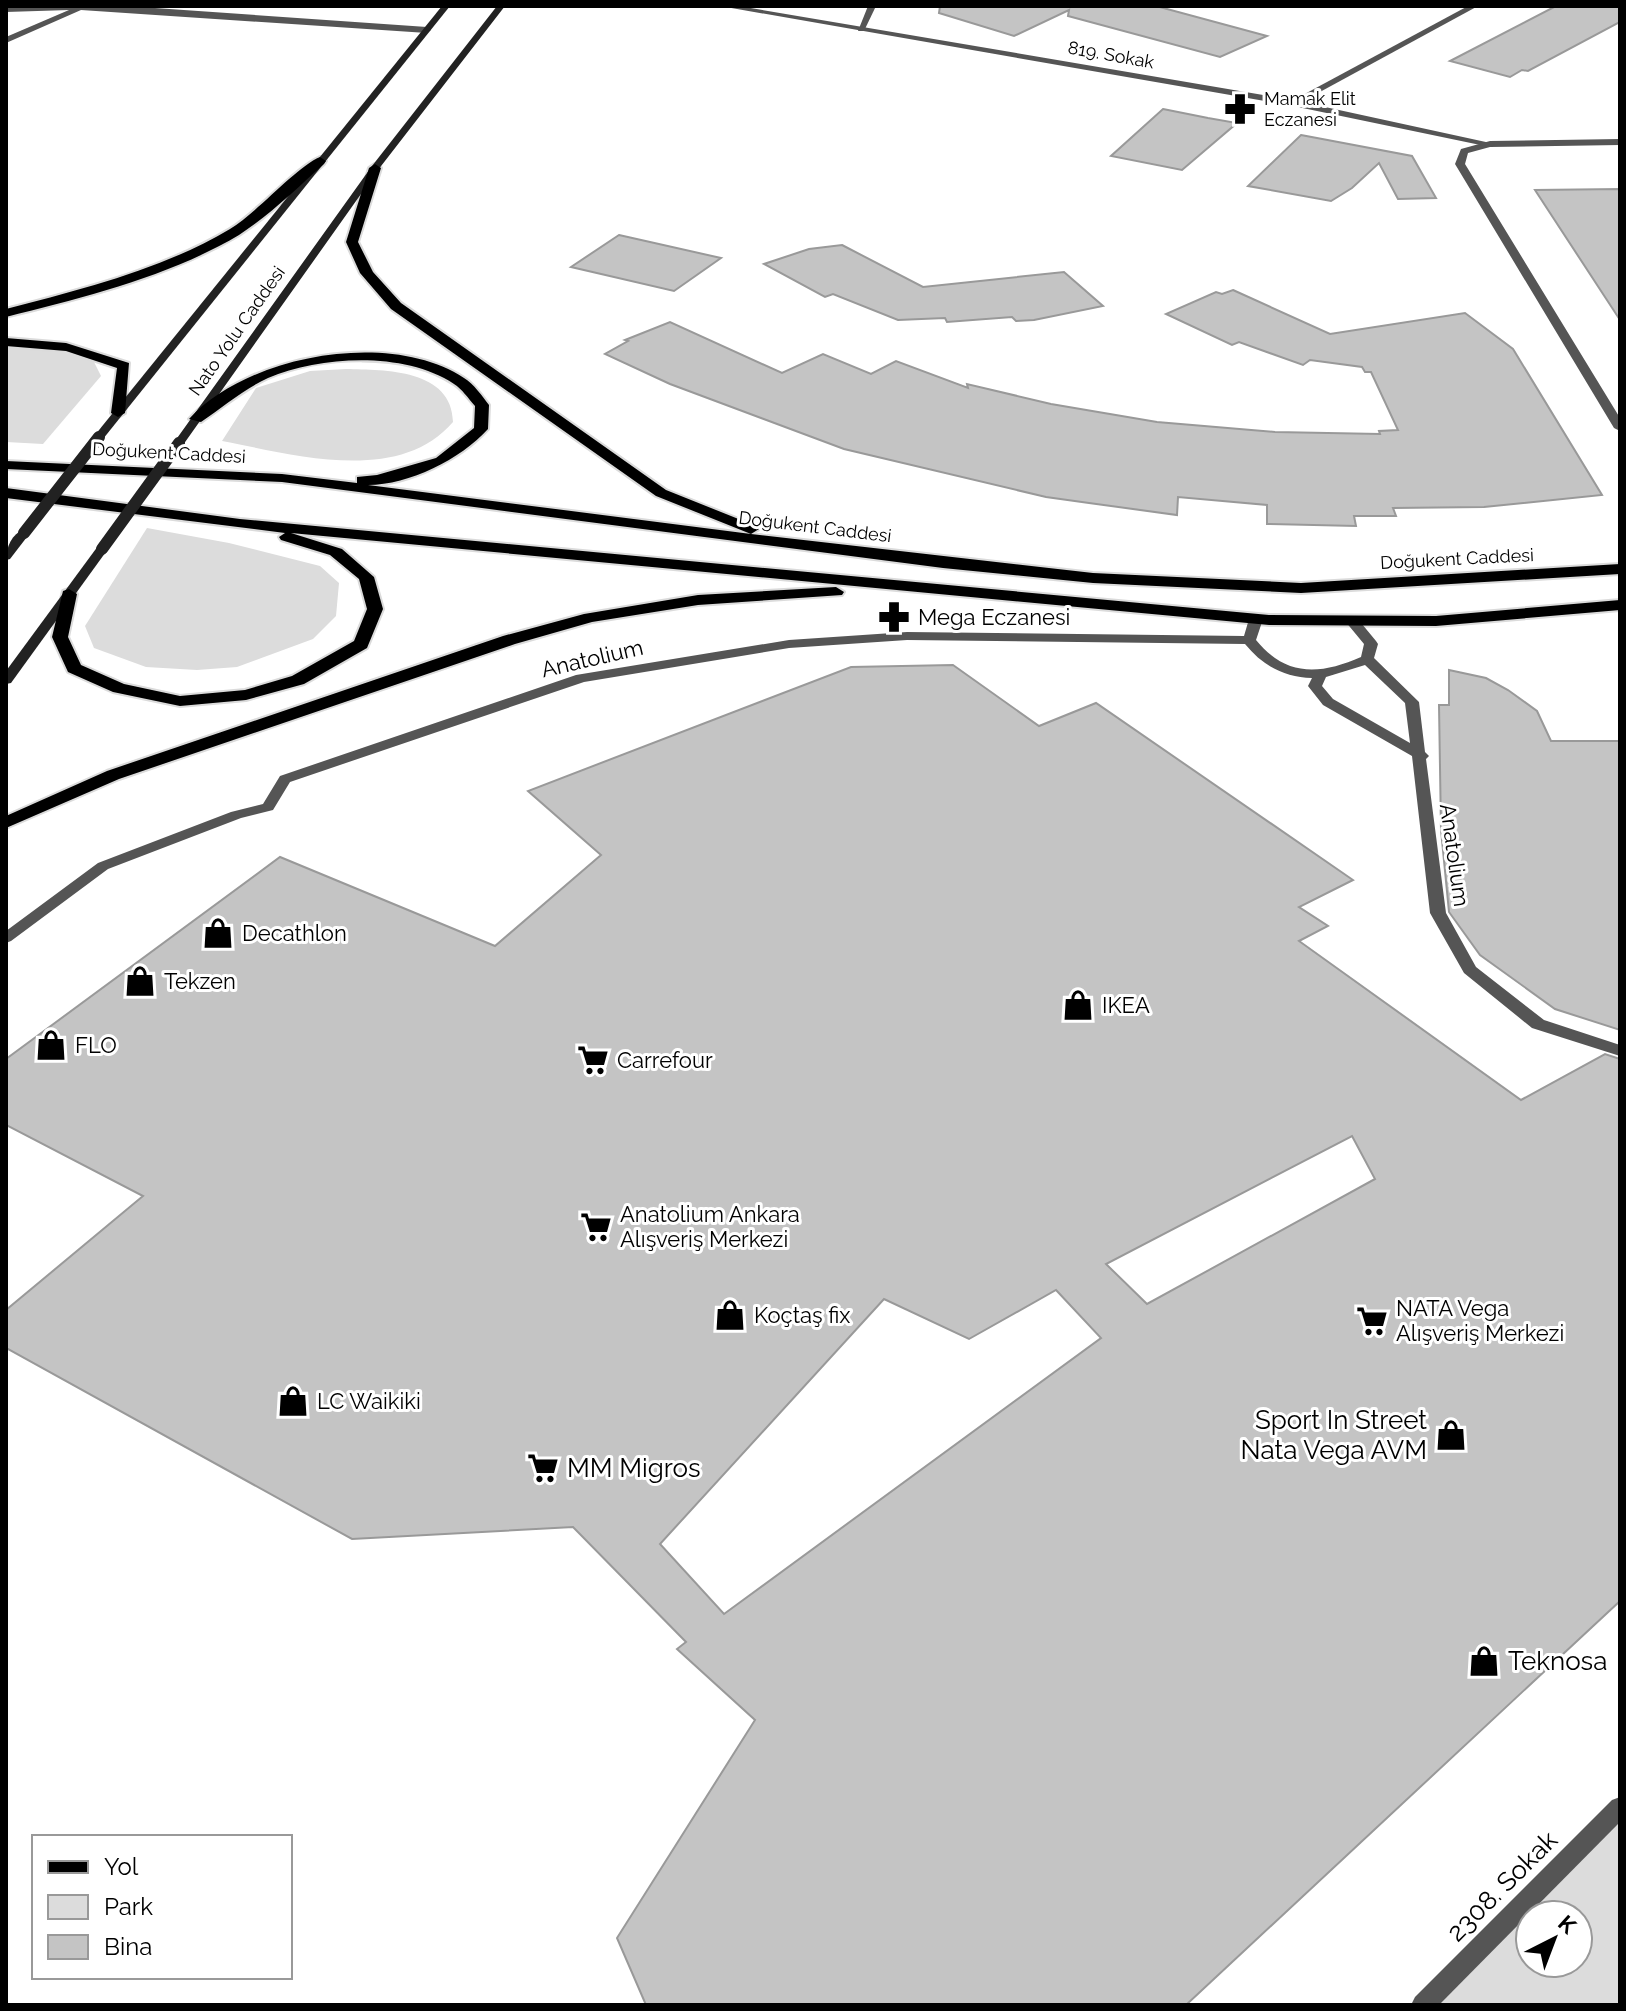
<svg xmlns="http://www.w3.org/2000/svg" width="1626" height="2011" viewBox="0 0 1626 2011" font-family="Raleway,sans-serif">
<rect width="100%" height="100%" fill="#fff"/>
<g fill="#dcdcdc" fill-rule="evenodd">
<polygon points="43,347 93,360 101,376 43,444 6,442 6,348"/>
<path d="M346,369C385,370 452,369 453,422C398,486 292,454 222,441L256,388L310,371Z"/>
<polygon points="147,528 229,543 320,566 339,583 336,616 313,639 237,667 197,670 146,667 94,648 85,626"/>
<path d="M1620,1807V2005H1423ZM1530,1915H1578V1963H1530Z"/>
</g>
<g fill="#c4c4c4" stroke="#999" stroke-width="2" fill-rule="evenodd">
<polygon points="940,6 1156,6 1267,36 1220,57 1068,16 1069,10 1014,36 939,13"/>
<polygon points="1556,6 1620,6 1620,22 1528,71 1522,70 1510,77 1450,61"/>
<polygon points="1163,109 1208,118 1237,123 1182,170 1111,156"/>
<polygon points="1301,135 1412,156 1436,198 1398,199 1379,163 1352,188 1331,201 1248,186"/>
<polygon points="1620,189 1620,320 1535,190"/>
<polygon points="619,235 721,258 674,291 571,267"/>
<polygon points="842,245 923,287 1064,272 1103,306 1034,320 1016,321 1012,317 947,322 945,318 898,320 833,294 825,297 764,264 809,249"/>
<polygon points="1233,290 1330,334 1465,313 1513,349 1602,495 1484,507 1393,508 1396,516 1354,516 1356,526 1267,524 1267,505 1178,497 1177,515 1089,503 1046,497 844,449 670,384 605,354 628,341 625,340 670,322 782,373 823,354 871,374 896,361 968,388 967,384 1051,404 1157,422 1275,432 1380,434 1379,431 1398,430 1371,372 1365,372 1362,367 1310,360 1303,365 1239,342 1232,345 1166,314 1216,292 1222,294"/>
<path d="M953,665L1039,726L1096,703L1353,880L1299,907L1328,926L1299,941L1521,1100L1605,1054L1620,1059V1601L1186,2005H646L617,1938L755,1720L677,1649L686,1642L573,1527L352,1539L6,1348V1310L143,1196L6,1125V1059L280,857L495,946L601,855L528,791L851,667ZM1352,1136L1375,1179L1147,1304L1106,1264ZM1056,1290L1101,1338L724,1614L660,1544L884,1299L969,1339Z"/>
<polygon points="1449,670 1486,678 1508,690 1537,711 1551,741 1620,741 1620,1030 1555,1009 1480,955 1449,912 1441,830 1439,705 1449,705"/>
</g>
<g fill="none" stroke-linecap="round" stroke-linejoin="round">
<defs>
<g id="primary">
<path d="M320,157L326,161L324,164C297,188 270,215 239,235C168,277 85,297 6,317V309C82,289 161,270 230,229C258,212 296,167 320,157Z"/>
<path d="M375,164L381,168L358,242L373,272L401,303L666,490L756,526L759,529L751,534L1093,573L1301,583L1620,564V574L1301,593L1093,583L943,568L282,482L6,469V461L282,474L357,483V477L377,475L436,458L474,428L475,406C468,398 462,389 454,384C404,351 321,356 268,378C244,389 223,407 201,422L189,419C247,355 390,329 464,378C474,384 482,396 489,405L488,429C461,459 409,485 368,485L751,534L656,496L391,309L360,273L346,242L369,168Z"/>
<polygon points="6,338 66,343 129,363 125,413 118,417 111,413 117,368 66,351 6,346"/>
<polygon points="6,488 240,519 1269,615 1436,616 1620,600 1620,610 1436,626 1269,625 291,533 342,549 374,577 383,609 367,648 304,684 246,700 180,706 113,692 68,672 52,637 63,591 69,589 77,594 68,637 81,665 124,684 180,696 245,690 292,676 354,641 367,609 359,579 330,555 281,540 279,537 285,533 6,498"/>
<polygon points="836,587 844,592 842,595 698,605 592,622 515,644 119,779 6,828 6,816 107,771 503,636 584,614 698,595"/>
</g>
</defs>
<use href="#primary" stroke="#dbdbdb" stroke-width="4"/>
<g fill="#555" fill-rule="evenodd">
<polygon points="6,6 126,6 427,27 431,30 427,33 81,10 6,43 6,37 69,10 6,12"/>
<polygon points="868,6 876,6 864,31 858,31"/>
<polygon points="1468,6 1478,6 1296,105 1288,103"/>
<polygon points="1620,139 1620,145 1490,147 1468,153 1465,164 1620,418 1620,431 1614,428 1455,164 1461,149 1490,141"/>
<path d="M1256,615L1263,619L1256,640C1286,677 1320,675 1361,657L1364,644L1345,621L1347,618H1357L1376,641L1378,644L1374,658L1419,702L1425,752L1429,756L1426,759L1446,913L1476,967L1544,1020L1620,1045V1056L1532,1028L1464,973L1430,913L1412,756L1323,705L1308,686L1312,678C1284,677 1263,666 1245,644L907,640L789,648L584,682L290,782L273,810L241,818L108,869L11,941L6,943V931L98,863L231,812L263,804L280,776L576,675L789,640L907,632L1244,636L1249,619ZM1365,665L1405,703L1410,743L1333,699L1322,686L1326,677Z"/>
<polygon points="1620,1797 1620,1822 1439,2005 1411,2005 1415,1997 1612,1800"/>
</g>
<polygon fill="#555" fill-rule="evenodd" points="720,6 739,6 1293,100 1495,144 1490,147 1293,106"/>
<g fill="#222" fill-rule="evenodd">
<polygon points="442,6 450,6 103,439 95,439 95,435"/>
<polygon points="497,6 505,6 378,170 183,445 175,445 175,441 372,166"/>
<path d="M24,529L30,533L10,559L6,560C6,547 12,534 24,529Z"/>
<polygon points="102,545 108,549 11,683 6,684 6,671 98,546"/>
</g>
<use href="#primary" fill="#000" fill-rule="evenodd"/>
<g stroke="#222" stroke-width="12">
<polyline points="24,533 99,437"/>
<polyline points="102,549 179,443"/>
</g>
</g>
<defs>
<symbol id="pharmacy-bare" viewBox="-9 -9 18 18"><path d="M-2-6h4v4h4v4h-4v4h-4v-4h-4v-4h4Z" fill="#000" stroke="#fff" stroke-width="2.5" paint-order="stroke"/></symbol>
<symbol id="shop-bare" viewBox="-9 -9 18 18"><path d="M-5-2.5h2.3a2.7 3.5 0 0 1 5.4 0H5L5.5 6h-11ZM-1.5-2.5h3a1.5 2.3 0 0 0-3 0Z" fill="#000" stroke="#fff" stroke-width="2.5" paint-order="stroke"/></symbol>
<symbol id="supermarket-bare" viewBox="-9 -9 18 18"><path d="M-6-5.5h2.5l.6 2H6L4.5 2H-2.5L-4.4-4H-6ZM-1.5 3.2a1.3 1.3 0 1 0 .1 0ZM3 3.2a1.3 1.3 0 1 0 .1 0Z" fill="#000" stroke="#fff" stroke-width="2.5" paint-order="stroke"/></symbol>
</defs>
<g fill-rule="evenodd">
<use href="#pharmacy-bare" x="1218" y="87" width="44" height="44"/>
<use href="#pharmacy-bare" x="872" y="595" width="44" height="44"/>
<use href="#shop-bare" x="196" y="911" width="44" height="44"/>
<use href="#shop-bare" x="118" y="959" width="44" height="44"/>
<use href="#shop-bare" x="1056" y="983" width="44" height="44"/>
<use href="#shop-bare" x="29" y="1023" width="44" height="44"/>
<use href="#supermarket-bare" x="571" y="1038" width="44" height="44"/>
<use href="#supermarket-bare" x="574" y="1205" width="44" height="44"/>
<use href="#shop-bare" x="708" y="1293" width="44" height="44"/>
<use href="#supermarket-bare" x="1350" y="1299" width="44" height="44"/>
<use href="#shop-bare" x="271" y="1379" width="44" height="44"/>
<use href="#shop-bare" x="1429" y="1413" width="44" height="44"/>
<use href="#supermarket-bare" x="521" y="1446" width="44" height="44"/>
<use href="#shop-bare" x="1462" y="1639" width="44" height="44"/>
</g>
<g text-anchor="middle" stroke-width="6" stroke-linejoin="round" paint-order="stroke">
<g font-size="18" fill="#000" stroke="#fff">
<text transform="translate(1111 55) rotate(10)" y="6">819. Sokak</text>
<text transform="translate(237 331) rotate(-55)" y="6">Nato Yolu Caddesi</text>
<text transform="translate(169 453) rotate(3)" y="6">Doğukent Caddesi</text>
<text transform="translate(815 527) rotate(7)" y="6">Doğukent Caddesi</text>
<text transform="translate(1457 559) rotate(-3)" y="6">Doğukent Caddesi</text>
</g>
<g font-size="18" fill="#000" stroke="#fff" text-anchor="start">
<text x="1264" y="105">Mamak Elit<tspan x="1264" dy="21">Eczanesi</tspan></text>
</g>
<g font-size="22" fill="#000" stroke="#fff" text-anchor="start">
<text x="918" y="625">Mega Eczanesi</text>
<text x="242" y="941">Decathlon</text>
<text x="164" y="989">Tekzen</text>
<text x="1102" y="1013">IKEA</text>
<text x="75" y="1053">FLO</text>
<text x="617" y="1068">Carrefour</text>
<text x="620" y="1222">Anatolium Ankara<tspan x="620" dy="25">Alışveriş Merkezi</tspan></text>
<text x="1396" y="1316">NATA Vega<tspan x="1396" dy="25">Alışveriş Merkezi</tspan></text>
<text x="754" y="1323">Koçtaş fix</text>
<text x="317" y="1409">LC Waikiki</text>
</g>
<g font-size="22" fill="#000" stroke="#fff">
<text transform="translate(592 658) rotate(-13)" y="8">Anatolium</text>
<text transform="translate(1455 855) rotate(82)" y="8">Anatolium</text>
</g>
<g font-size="26" fill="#000" stroke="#fff" text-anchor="start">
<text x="1427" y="1429" text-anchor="end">Sport In Street<tspan x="1427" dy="30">Nata Vega AVM</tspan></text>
<text x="567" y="1477">MM Migros</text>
<text x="1508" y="1670">Teknosa</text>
</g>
<g font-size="26" fill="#000" stroke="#fff">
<text transform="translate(1502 1886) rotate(-45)" y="9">2308. Sokak</text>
</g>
</g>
<rect width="1626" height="2011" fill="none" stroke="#000000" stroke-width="16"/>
<rect x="32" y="1835" width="260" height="144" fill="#ffffff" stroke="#999999" stroke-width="2"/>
<rect x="48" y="1861" width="40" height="12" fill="#000000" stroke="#999999" stroke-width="2"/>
<text x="104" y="1875" font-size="24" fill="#000000">Yol</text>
<rect x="48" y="1895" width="40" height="24" fill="#dcdcdc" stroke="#999999" stroke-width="2"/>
<text x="104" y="1915" font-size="24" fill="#000000">Park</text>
<rect x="48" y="1935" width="40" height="24" fill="#c4c4c4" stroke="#999999" stroke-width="2"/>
<text x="104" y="1955" font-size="24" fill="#000000">Bina</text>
<g transform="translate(1554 1939) rotate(42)"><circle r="38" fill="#ffffff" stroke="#999999" stroke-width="2"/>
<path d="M0-6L14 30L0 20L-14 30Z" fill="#000000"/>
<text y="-12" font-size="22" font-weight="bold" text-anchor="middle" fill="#000000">K</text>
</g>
</svg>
